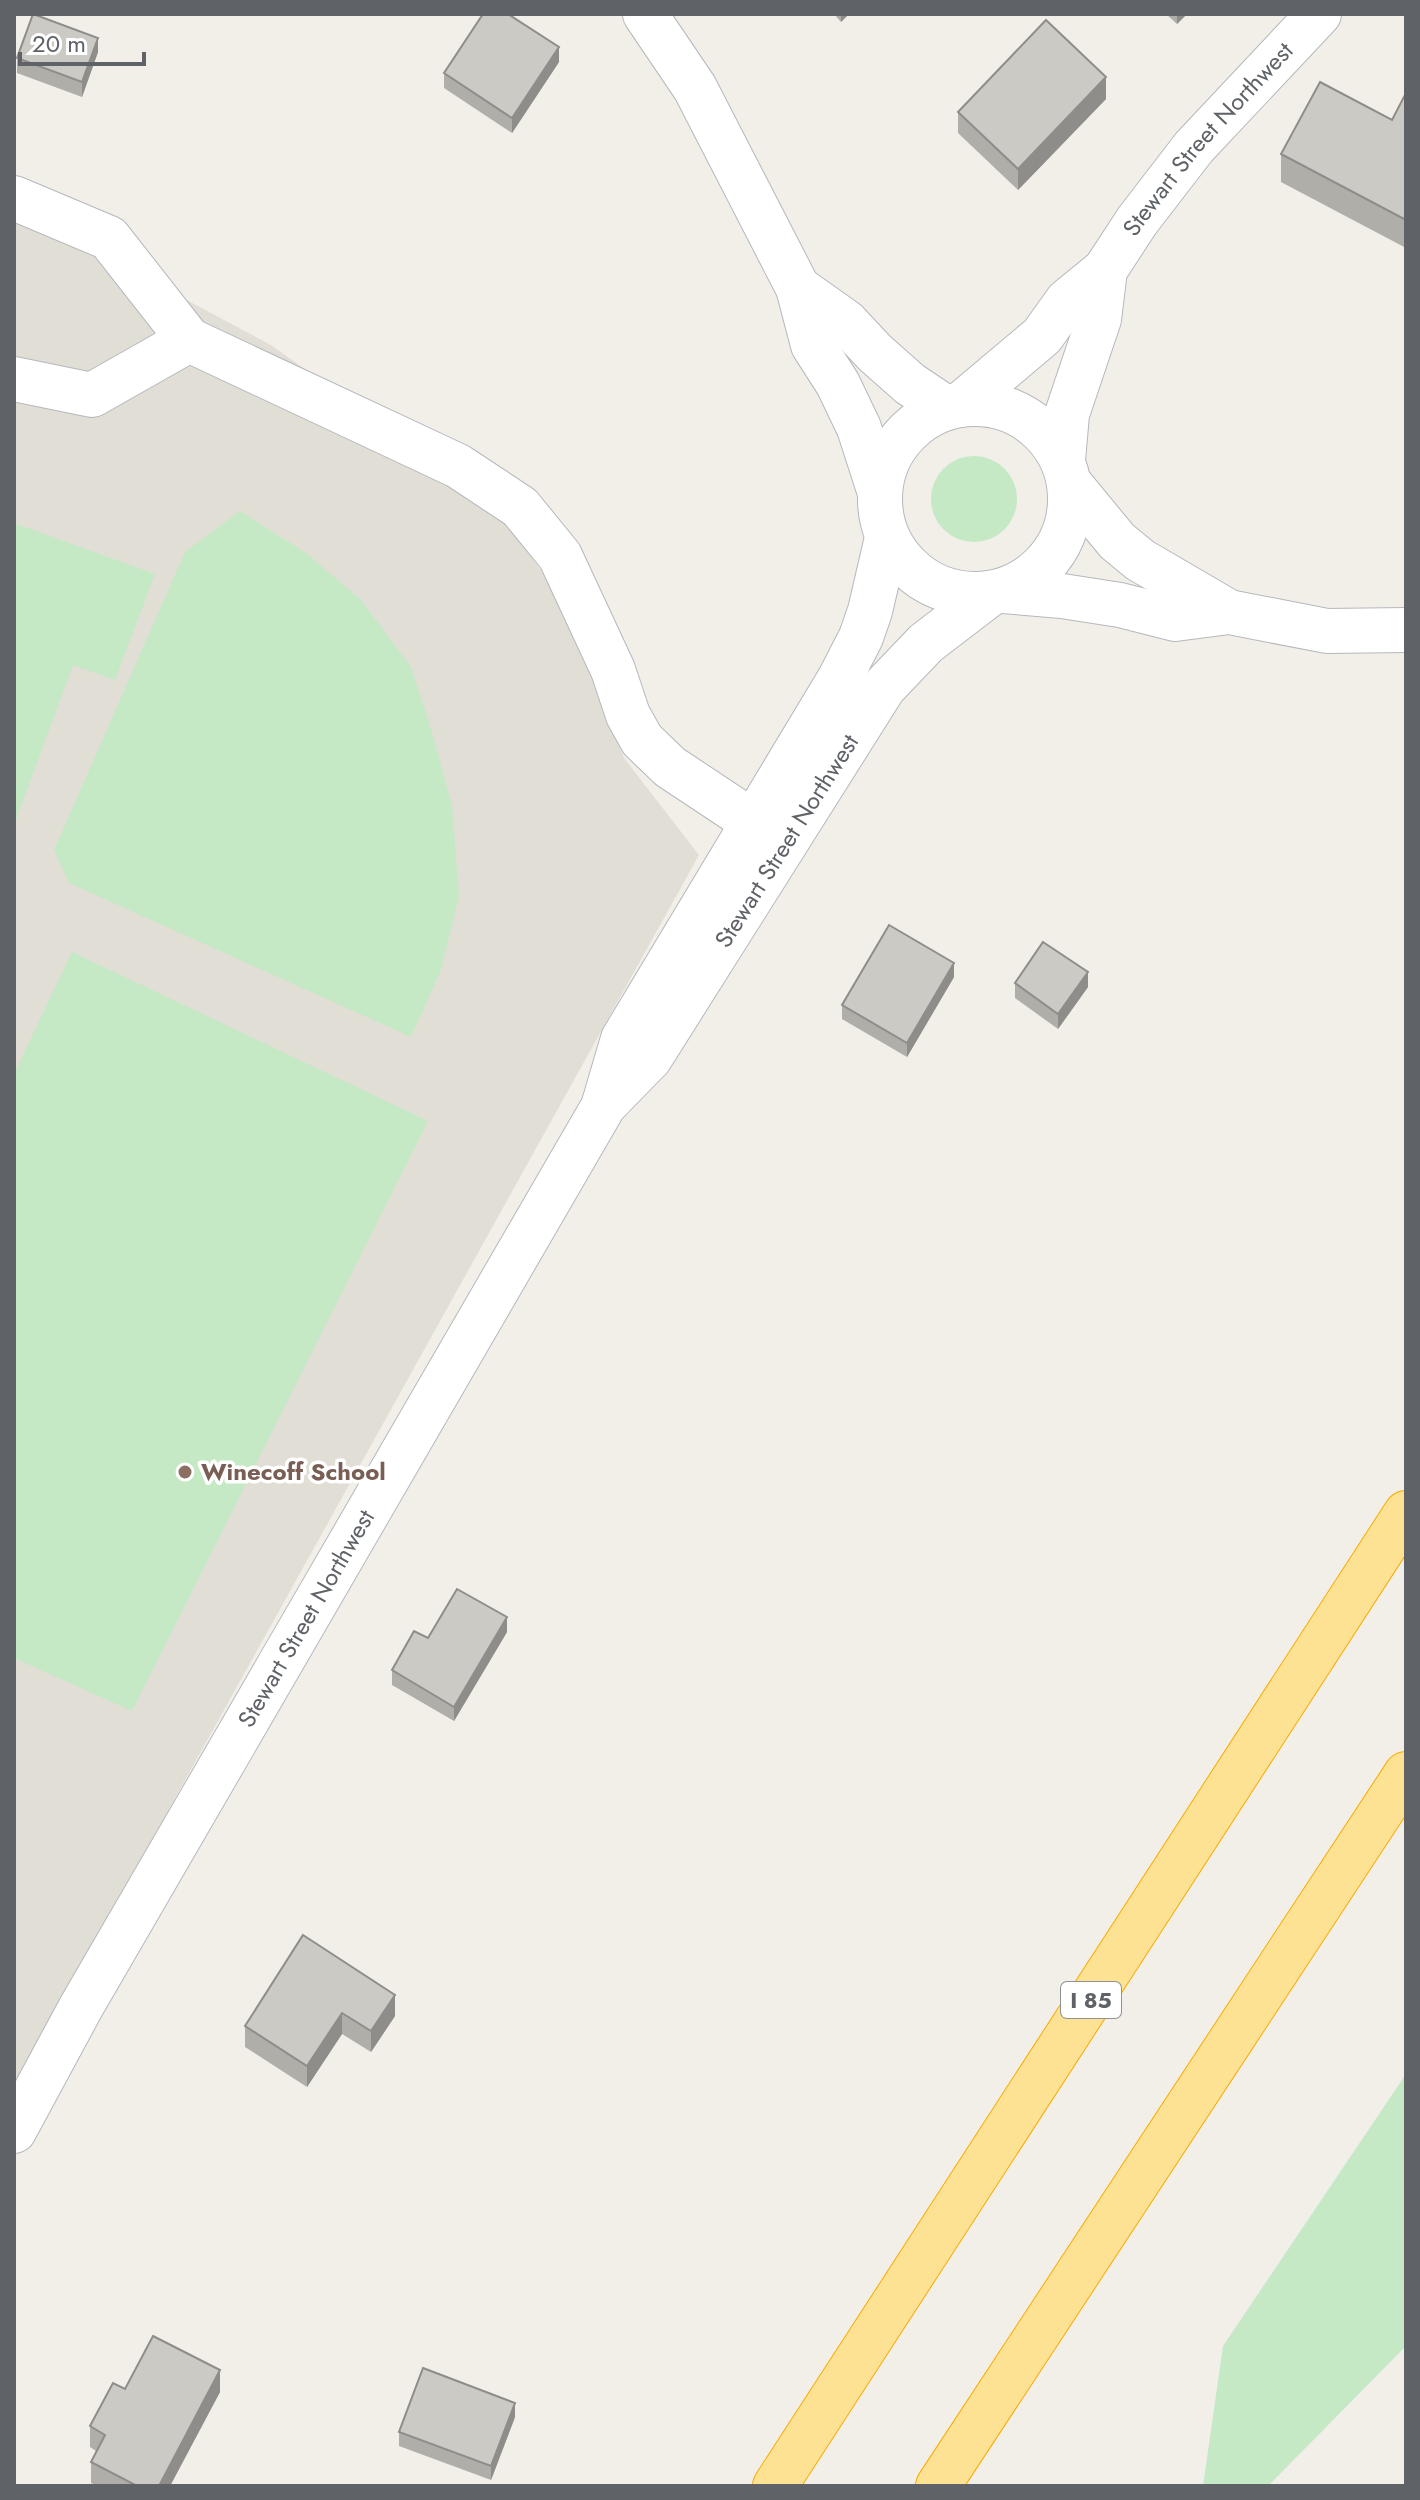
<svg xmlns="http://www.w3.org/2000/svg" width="1420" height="2500" viewBox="0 0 1420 2500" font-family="Jost,sans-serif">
<rect width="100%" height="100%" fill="#f1efe8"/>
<polygon fill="#e1ded6" points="14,208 271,345 492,503 545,576 580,648 624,758 699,855 14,2088"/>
<g fill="#c5e8c5">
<circle cx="974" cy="499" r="43"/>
<polygon points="240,511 306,553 361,600 411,667 429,722 452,806 459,896 441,970 411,1037 69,883 54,850 185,552"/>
<polygon points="14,523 155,574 115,680 73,665 14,825"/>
<polygon points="72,952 428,1121 132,1711 14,1658 14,1074"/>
<polygon points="1406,2074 1406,2346 1268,2486 1203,2486 1223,2346"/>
</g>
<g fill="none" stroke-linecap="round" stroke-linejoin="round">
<defs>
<g id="minor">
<polyline points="645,14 695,88 798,288 813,345 838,384 859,428 879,490"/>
<polyline points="14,198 109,238 189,340 458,466 520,507 560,556 613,670 628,715 642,740 670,767 753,822"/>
<polyline points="798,288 846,322 875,353 910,384 946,408"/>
<polyline points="14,379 92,395 189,340"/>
<circle cx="975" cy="499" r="95"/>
<path id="s1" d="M960,405L1042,336L1067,301L1105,270L1137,221L1194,147L1319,14"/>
<polyline points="1063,460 1067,414 1099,319 1105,270"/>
<polyline points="1070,484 1117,541 1140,560 1229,612"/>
<polyline points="1003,591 1062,596 1120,605 1175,619 1229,612 1327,631 1406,630"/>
<path id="s2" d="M607,1102L650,1058L884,687L926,643L990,594"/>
<path id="s3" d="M14,2131L81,2007L603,1107L623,1039L840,678L861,637L870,611L887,538"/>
</g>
<g id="highway">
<polyline points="775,2486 1406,1513"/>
<polyline points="938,2486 1406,1774"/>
</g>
</defs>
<use href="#minor" stroke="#b5b8bc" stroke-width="46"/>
<use href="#highway" stroke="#f9ab00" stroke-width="46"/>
<use href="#minor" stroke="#fff" stroke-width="44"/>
<use href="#highway" stroke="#fde293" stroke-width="44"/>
</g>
<g fill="#afaea9">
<polygon points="834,14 849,14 841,22"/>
<polygon points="1166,14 1187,14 1177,24"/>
<polygon points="98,52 82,97 17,73 17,58"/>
<polygon points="559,62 512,133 444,88 444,73"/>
<polygon points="1406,93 1406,248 1281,182 1281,154 1392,120"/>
<polygon points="1106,99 1018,190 958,133 958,112"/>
<polygon points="954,977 907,1057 842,1019 842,1005"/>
<polygon points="1015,983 1088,987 1058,1029 1015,998"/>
<polygon points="507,1632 454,1721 392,1685 392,1670 428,1638"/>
<polygon points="303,1935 395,2016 371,2052 342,2034 307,2087 245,2047 245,2026"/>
<polygon points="125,2389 220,2392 170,2486 97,2486 91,2483 91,2462 96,2451 90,2447 90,2426"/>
<polygon points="515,2417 491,2480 399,2446 399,2432"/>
</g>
<g fill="#8f8d8a">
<polygon points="841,14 849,14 841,22"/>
<polygon points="1177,14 1187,14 1177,24"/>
<polygon points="98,38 98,52 82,97 82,82"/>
<polygon points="559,47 559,62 512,133 512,118"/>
<polygon points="1106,77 1106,99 1018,190 1018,169"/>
<polygon points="954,963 954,977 907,1057 907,1043"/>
<polygon points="1088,972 1088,987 1058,1029 1058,1014"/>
<polygon points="507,1617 507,1632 454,1721 454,1707"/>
<polygon points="395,1995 395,2016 371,2052 371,2031"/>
<polygon points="342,2013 342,2034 307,2087 307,2066"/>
<polygon points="220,2370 220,2392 170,2486 159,2486"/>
<polygon points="515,2403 515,2417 491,2480 491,2466"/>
</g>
<g fill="#cccac5" stroke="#8f8d8a" stroke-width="2">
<polygon points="33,14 98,38 82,82 17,58"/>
<polygon points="483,14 508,14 559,47 512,118 444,73"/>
<polygon points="1046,20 1106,77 1018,169 958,112"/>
<polygon points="1320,82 1392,120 1406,93 1406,220 1281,154"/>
<polygon points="889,925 954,963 907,1043 842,1005"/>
<polygon points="1043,942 1088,972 1058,1014 1015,983"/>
<polygon points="457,1589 507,1617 454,1707 392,1670 414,1631 428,1638"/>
<polygon points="303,1935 395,1995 371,2031 342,2013 307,2066 245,2026"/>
<polygon points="153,2336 220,2370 159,2486 137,2486 91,2462 105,2435 90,2426 113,2383 125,2389"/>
<polygon points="423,2368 515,2403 491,2466 399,2432"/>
</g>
<circle fill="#8d6e63" stroke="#fff" stroke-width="3" cx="185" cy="1472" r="8"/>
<g text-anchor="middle" stroke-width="7" stroke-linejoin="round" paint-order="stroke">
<rect fill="#fff" stroke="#8f9295" stroke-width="2" x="1061" y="1982" width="60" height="36" rx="6"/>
<g font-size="22" font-weight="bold" fill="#5f6368">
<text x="1091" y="2008">I 85</text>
</g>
<g font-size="24" fill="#5f6368" stroke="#fff">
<text dy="8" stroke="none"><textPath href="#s1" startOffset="366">Stewart Street Northwest</textPath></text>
<text dy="8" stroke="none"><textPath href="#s2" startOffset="318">Stewart Street Northwest</textPath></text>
<text dy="8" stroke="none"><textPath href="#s3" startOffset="590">Stewart Street Northwest</textPath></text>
</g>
<g font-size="24" font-weight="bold" fill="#785e54" stroke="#fff" text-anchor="start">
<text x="201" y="1480">Winecoff School</text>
</g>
</g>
<rect width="1420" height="2500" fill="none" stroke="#5f6368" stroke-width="32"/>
<path d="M20 52v12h124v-12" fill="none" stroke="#5f6368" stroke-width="4"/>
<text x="32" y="52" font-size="24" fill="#5f6368" stroke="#ffffff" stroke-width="6" paint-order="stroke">20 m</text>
</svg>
